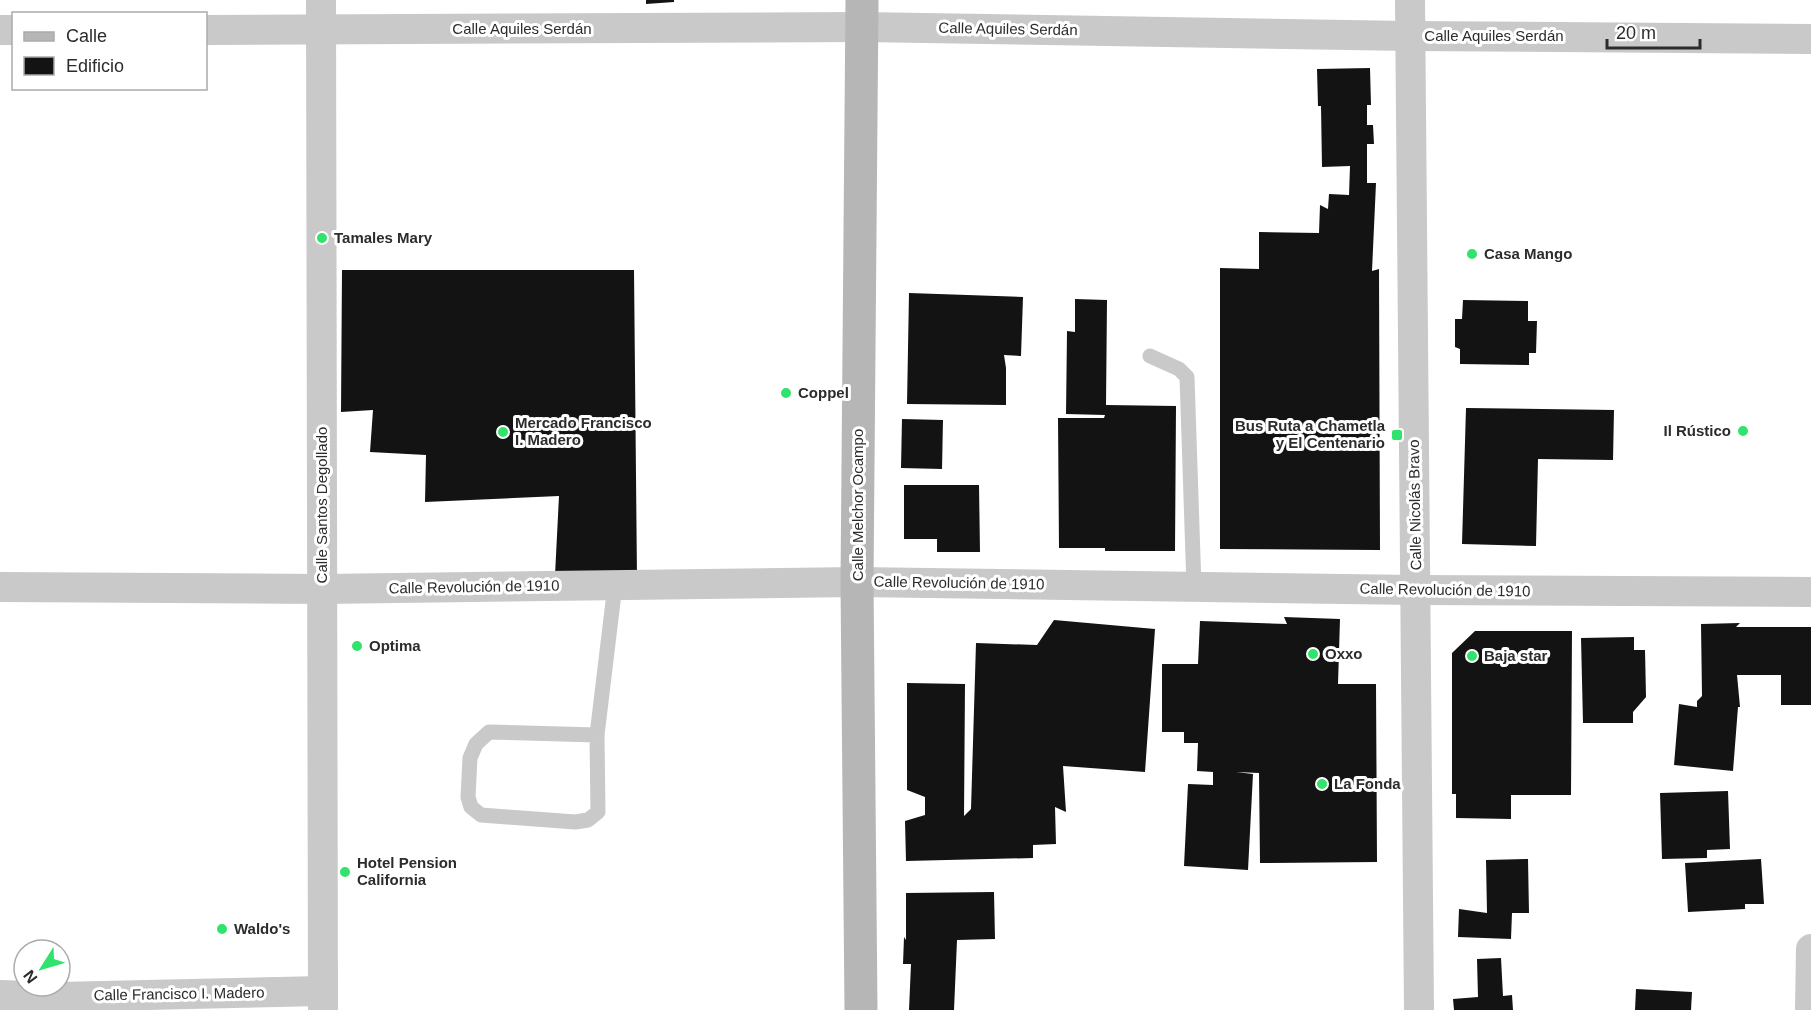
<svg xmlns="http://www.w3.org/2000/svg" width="1811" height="1010" viewBox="0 0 1811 1010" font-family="Helvetica,sans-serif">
<rect width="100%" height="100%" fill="#fff"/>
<g fill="#131313">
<polygon points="646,0 674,0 674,2 646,4"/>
<polygon points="1370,68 1371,105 1367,105 1367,125 1373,125 1374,144 1367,144 1367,183 1376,183 1372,271 1379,269 1380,550 1220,549 1220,268 1259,269 1259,232 1319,233 1320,205 1328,209 1329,194 1349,195 1350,166 1322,167 1321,106 1318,106 1317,69"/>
<polygon points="342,270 634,270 637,579 555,575 559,496 425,502 426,455 370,452 373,410 341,412"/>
<polygon points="909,293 1023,297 1021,356 1004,355 1006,368 1006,405 907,404"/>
<polygon points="1075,299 1107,300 1106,405 1176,406 1175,551 1105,551 1105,548 1059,548 1058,418 1104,418 1105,415 1066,414 1067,331 1075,332"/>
<polygon points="1463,300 1528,301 1528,321 1537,321 1536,353 1529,353 1529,365 1460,364 1460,349 1455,347 1455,319 1462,319"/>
<polygon points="1466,408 1614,410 1613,460 1538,459 1536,546 1462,544"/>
<polygon points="902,419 943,420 942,469 901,468"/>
<polygon points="904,485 979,485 980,552 937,552 937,539 904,539"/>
<polygon points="1284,617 1340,619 1338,684 1376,684 1377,862 1260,863 1259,773 1236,772 1253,774 1248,870 1184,866 1188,784 1213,785 1213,772 1197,771 1198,743 1184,743 1184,732 1162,732 1162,664 1198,664 1200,621 1287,624"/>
<polygon points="1054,620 1155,629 1145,772 1063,766 1066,812 1055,807 1056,844 1033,845 1033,858 906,861 905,821 925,815 925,797 907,790 907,683 965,684 964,816 971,809 976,643 1037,645"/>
<polygon points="1740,623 1736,627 1811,627 1811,705 1781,705 1781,675 1737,675 1740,707 1738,707 1733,771 1674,765 1679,704 1697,707 1697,701 1702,696 1701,624"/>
<polygon points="1475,631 1572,631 1571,795 1511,795 1511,819 1456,818 1456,794 1452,794 1452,653"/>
<polygon points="1634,637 1634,650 1645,650 1646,697 1633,712 1633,723 1583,723 1581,638"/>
<polygon points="1728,791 1730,849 1707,850 1707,858 1662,859 1660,793"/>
<polygon points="1528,859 1529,913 1512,913 1511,939 1458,937 1459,909 1487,913 1486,860"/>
<polygon points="1761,859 1764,904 1745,904 1745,909 1688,912 1685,863"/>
<polygon points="994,892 995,939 957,940 954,1010 909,1010 911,964 903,964 904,937 906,940 906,893"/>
<polygon points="1501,958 1503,996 1512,995 1513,1010 1454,1010 1453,999 1478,997 1477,959"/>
<polygon points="1636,989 1692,992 1691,1010 1635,1010"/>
</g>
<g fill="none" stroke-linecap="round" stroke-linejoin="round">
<g stroke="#c9c9c9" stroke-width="15">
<polyline points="1150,356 1179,369 1187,377 1194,587"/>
<polyline points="597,735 489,732 476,744 470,758 468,797 471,807 481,815 575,822 588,820 598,812 597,735 615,585"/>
</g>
<g stroke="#c9c9c9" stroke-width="30">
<polyline points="321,0 323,1010"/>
<polyline points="1410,0 1419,1010"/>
<polyline points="0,30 14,30"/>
<polyline points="206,30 862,27 1409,36 1811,39"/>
<polyline points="0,587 322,589 857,582 1416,590 1811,592"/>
<polyline points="0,995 58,997 323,991"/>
<polyline points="1810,1010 1811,949"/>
</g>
<polyline stroke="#b6b6b6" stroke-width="33" points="861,1010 857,582 862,0"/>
</g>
<g fill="#2fe36d" stroke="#fff" stroke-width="2">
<circle cx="322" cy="238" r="6"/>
<circle cx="1472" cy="254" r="6"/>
<circle cx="786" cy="393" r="6"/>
<circle cx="1743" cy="431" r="6"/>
<circle cx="503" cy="432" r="6"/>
<rect x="1391" y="429" width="12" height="12" rx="3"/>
<circle cx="357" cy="646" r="6"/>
<circle cx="1313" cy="654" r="6"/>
<circle cx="1472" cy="656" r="6"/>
<circle cx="1322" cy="784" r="6"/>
<circle cx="345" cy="872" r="6"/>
<circle cx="222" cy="929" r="6"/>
</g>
<g text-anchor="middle" stroke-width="6" stroke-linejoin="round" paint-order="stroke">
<g font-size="15" fill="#2c2c2c" stroke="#fff">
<text x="522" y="34">Calle Aquiles Serdán</text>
<text transform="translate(1008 29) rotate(1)" y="5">Calle Aquiles Serdán</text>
<text x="1494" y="41">Calle Aquiles Serdán</text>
<text transform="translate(322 505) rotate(-90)" y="5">Calle Santos Degollado</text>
<text transform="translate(858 505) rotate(-90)" y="5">Calle Melchor Ocampo</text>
<text transform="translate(1415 505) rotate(-91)" y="5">Calle Nicolás Bravo</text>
<text transform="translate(959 583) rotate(1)" y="5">Calle Revolución de 1910</text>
<text transform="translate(474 587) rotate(-1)" y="5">Calle Revolución de 1910</text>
<text transform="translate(1445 590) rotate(1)" y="5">Calle Revolución de 1910</text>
<text transform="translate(179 994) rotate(-1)" y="5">Calle Francisco I. Madero</text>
</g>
<g font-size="15" font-weight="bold" fill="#2c2c2c" stroke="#fff" text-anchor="start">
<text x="334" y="243">Tamales Mary</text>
<text x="1484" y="259">Casa Mango</text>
<text x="798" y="398">Coppel</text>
<text x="515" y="428">Mercado Francisco<tspan x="515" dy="17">I. Madero</tspan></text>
<text x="1385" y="431" text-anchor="end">Bus Ruta a Chametla<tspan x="1385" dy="17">y El Centenario</tspan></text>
<text x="1731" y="436" text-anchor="end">Il Rústico</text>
<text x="369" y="651">Optima</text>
<text x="1325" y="659">Oxxo</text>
<text x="1484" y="661">Baja star</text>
<text x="1334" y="789">La Fonda</text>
<text x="357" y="868">Hotel Pension<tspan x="357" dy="17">California</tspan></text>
<text x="234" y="934">Waldo's</text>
</g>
</g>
<rect x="12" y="12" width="195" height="78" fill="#ffffff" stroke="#ababab" stroke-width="1.5"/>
<rect x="24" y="32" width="30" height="9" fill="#b6b6b6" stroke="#ababab" stroke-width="1.5"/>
<text x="66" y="42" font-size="18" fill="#2c2c2c">Calle</text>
<rect x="24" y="57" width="30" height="18" fill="#131313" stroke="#ababab" stroke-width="1.5"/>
<text x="66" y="72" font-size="18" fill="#2c2c2c">Edificio</text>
<g transform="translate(42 968) rotate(233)"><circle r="28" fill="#ffffff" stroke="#ababab" stroke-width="1.5"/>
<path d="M0-4.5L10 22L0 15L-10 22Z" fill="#2fe36d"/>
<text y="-9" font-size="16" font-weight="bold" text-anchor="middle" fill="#2c2c2c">N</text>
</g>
<path d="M1607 39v9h93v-9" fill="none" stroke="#2c2c2c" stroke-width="3"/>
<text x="1616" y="39" font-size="18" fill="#2c2c2c" stroke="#ffffff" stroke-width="4.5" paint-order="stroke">20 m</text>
</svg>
